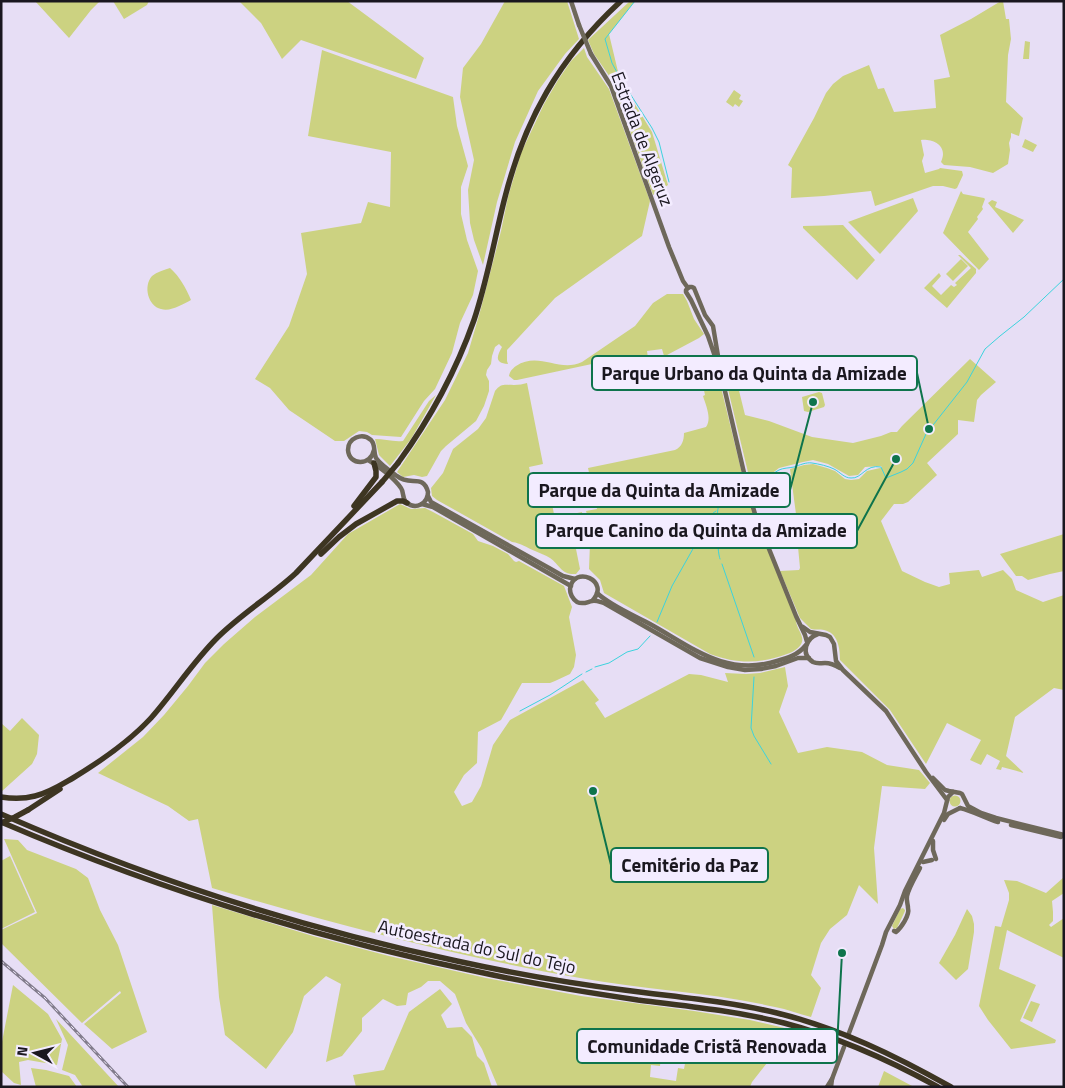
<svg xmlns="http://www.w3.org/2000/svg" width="1065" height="1088" viewBox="0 0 1065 1088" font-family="'Titillium Web',sans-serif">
<rect width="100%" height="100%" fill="#e7def5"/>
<g fill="#ccd281" fill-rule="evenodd">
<polygon points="35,1 100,1 91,10 69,38"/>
<polygon points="113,1 149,1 147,5 124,19"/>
<polygon points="239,1 347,1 424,58 416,79 301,40 282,59 261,23"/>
<polygon points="505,1 567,1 579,39 565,54 538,91 515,142 497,202 483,265 474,240 470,223 468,190 474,160 460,97 463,68 481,44"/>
<polygon points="630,1 635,1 609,34 620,80 652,132 668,185 653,195 612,80 594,54 588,40"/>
<path d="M1001,1H1003L1006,19H1009L1011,39L1008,55L1006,102L1023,118L1019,136L1011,133V137L1009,143L1010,150L1008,164L993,173L970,167L944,165L941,162C942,159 943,157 943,154C943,143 930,139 921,140L924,155L922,161L925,173L939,169L940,168L962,171L963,175L957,188L955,189L943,186H933L875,206L871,191L824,196L791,198L792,168L788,165L814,118L826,93L833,84L843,76L869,65L878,89L884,88L894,112L936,108L934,80L950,77L940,35L971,19Z"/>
<polygon points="1025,41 1030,42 1029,59 1023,59"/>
<path d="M584,48L587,57L609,89L650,201L642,236L555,298L507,350V361L508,364C494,363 497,356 502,347L499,344L495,347L492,356L491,364L487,370L486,375L489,381V391L484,406L476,421L446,446L441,451L427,476L422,477L414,475L403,477L397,472L445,400L468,353L480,312L501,231L508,197L521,153L544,104L558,80L571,61Z"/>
<polygon points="322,50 453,97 457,126 468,166 461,187 461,214 467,240 478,271 473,295 460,323 452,353 435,389 424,401 401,437 372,435 367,432 359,431 344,441 335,441 289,410 270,388 255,379 289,326 307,274 301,233 361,223 368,202 390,207 391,152 308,136"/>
<polygon points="734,90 741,95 739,99 743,101 739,107 735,104 733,107 726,102"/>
<polygon points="1025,139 1037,145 1033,152 1022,147"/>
<polygon points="961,191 963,194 984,198 985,199 982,207 983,209 977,217 978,219 968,232 989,259 979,270 943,233"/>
<polygon points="913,198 918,211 880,254 848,222"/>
<polygon points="992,200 997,202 995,207 1024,220 1013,233 988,203"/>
<polygon points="843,225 875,260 857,280 803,228 803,226"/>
<polygon points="958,255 960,255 976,269 976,273 947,308 924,288 939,273 941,276 932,286 941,295 951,285 954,287 957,285 955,283 971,268"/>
<polygon points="961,259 968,266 953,281 946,274"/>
<path d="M170,268C180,277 186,288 191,300C183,304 171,312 161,309C148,306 143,286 152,276C157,272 164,270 170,268Z"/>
<path d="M667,294H683L687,301L694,319L704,334L699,338L667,355L664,356L662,349L647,351L648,358L631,362L620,358L517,380H514L509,376C510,371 512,369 516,366C539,351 559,373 582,362L635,326L653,303Z"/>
<path d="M731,358L745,415L769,421L812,437L853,443L881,436L891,432H897L902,426L970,359L996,382L981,395L977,400L974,422L958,420V434L927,463L937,475L908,502L903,504H894L881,521L902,571L925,582L939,587L950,584L949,573L979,570L982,577L1003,570L1012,579L1016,590L1043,602L1064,595V690L1054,688L1015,717L1006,756L1024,773L1002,767L1001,770L996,769L1000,761L987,754L981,765L970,760L981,740L947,723L926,764L890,710L840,660C840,648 838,633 824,630C820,629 815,630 811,629L800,618L780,571L799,570L800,568L795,515L796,514L790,469L804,465L813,464L827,468L835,471L845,479L851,480L859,479L867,471L880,468H882L881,466L865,467L858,475L849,476L828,464L813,460L803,462L779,468L752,489L721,360Z"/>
<path d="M708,369L709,371L713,370L717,371L746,490L796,620C796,628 804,635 802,642C800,648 793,652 787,654C760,664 737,664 710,654L604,593L600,580L589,569L590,543L589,521L586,511L597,509L588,468L675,450C682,447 684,440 684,433L706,427C712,418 706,406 703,396L705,395L700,371Z"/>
<path d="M527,383L543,464L529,467L535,495L537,497L550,494L554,514L558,517L582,512L584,531L576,549L580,569L576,574C561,575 560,565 550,558C546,555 539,553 535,551C527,548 521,543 512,542L437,500L432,496L431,488L443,473L453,449L478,429L486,418L495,391C501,383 505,385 514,385C519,385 523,384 527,383Z"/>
<polygon points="819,392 822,393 825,405 824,407 808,412 804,411 802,397"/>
<path d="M436,395L411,439L390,466L379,455L375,439C384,439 393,442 403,441L429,401Z"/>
<path d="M400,504L411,509L425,508L433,512L473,534L478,541L493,546L508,554L514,561L516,562L519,561L564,586L572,607L569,617L576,655L574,667L570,674L555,681L550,683H522L501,720L478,732L477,763L464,775L454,792L462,806L472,802L481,786L493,745L510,720L583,680L599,700L595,703L605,718L689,674L701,675L728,682L725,673L746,674L760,673L785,667L788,686L779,712L798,753L827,747L862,752L887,765L919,770L930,783L925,789L882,786L874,848L878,904L859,885L847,915L830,929L821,943L811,975L821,988L811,1017C799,1014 787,1009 775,1007C711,992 644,990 580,978C455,956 333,924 212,888L198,819L189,821L168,806L98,773L143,737L164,715L188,686L205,663L224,644L255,617L311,575L348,534Z"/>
<polygon points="1064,534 1064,571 1050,574 1028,580 1022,576 1016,576 1000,554"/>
<polygon points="22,718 39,735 37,754 32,764 1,792 1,723 10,731"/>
<circle cx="955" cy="801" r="5.5"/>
<polygon points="4,839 18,840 27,850 76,869 88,878 100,910 118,945 147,1032 112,1049 84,1024 121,993 120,991 82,1023 1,943 1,930 37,913"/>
<polygon points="10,856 35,912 1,929 1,861"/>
<polygon points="1064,877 1064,893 1052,901 1053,912 1053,921 1049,925 1051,927 1064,918 1064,958 1007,930 999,969 1036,985 1020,1021 1056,1040 1055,1043 1011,1049 988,1020 979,1006 995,926 1001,927 1009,900 1009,893 1004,880 1017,881 1046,893"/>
<path d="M212,905L313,936L389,956L486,978L581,996L694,1011L750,1020L789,1029L767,1063L752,1082L750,1087H498L482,1049L466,1023L455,994L440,981H428L421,987L408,993L406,1005L397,1006L383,999L362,1018V1031L342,1056L326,1062L341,984L326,976L304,996L293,1032L266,1069L225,1035L219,997ZM669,1045L694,1046L692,1059L686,1058L684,1069L678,1068L676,1081L650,1077L651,1065L660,1066L661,1055H668Z"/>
<polygon points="903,908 905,910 905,911 897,928 894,929 892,926 900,909"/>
<polygon points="967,909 972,916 974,924 974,932 968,969 956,980 939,963 955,935"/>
<polygon points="13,985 48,1014 62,1039 57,1065 28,1060 19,1062 21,1085 14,1083 1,1071 1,1047"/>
<polygon points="440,989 452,1004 441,1015 447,1028 462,1027 472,1037 477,1056 484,1063 492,1087 356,1087 353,1075 384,1070 409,1012"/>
<polygon points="1031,1001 1040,1004 1032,1022 1023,1018"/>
<polygon points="56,1019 119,1087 83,1087 75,1075 62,1070 68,1045"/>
<polygon points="31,1068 46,1070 69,1076 77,1087 36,1087"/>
<polygon points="884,1071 914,1087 878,1087"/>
</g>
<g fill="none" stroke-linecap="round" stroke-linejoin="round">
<g stroke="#3cd3dd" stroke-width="1">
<polyline points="635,1 605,39 612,63 620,78 652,128 659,142 669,182"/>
<path d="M720,559C717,552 715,508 720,503C727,494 742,494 751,490C762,486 769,475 779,470C783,468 789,468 794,467C800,465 806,462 812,463C819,464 828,466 834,469C840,472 844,478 851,478C862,479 865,464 881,467L886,478L901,472L907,469L913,463L926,434L967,382L985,349L1000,336L1024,317L1064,279"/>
<polyline points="722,564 754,657"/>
<polyline points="657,622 672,586 694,547 704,523 709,516 716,511"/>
<polyline points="595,667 609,663 627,652 638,649 650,636"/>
<polyline points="586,672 592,669"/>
<polyline points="754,677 751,728 754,736 771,764"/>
<polyline points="520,711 550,695 582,674"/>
</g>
<g stroke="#6e685a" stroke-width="4.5">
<polyline points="571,1 579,25"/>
<polyline points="591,54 611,86 669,247 683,281 688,288"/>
<polyline points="721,374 708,336 691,300 686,292 686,290 689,287 692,287 694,288 705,315 713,326 721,374 748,490 755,514 796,616 805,635 807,642"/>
<path d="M368,460C379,466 394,478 401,488C404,492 402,498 406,502C416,511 428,503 428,492C423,473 410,487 397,476C390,471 381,465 376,458C373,452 376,445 371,440C362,432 348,438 348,450C349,466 371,466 374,450"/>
<polyline points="428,496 431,502 549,568 563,576 575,579"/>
<polyline points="422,504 433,507 571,586"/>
<path d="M597,593C611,606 633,615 650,624C692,647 725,677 777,661C788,658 798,655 806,645"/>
<path d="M592,601C612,581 573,564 570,589C570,594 573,599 577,602C583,605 587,602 592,601C596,600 600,602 604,603L700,658L728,667L745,670L761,669L776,666L798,658H809"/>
<polyline points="803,627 810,632 826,635 830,637 834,644 836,661 843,670 886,711 926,772 947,800"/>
<path d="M818,634C806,638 800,654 813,662C817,664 820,663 825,663C830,663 835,665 840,668"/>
<polyline points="933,778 945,790 949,791 960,793 962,794 968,806 981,813 996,818 1064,835"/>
<path d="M960,808C973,811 985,818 998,822"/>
<polyline points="944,820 948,814 960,808"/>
<polyline points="1011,825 1061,837"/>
<polyline points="933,841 933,850 936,859"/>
<polyline points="923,862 932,860"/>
<path d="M894,931L896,932C901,928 910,915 908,908C908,904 906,901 907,896C909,887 916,876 920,868"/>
<polyline points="849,1033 882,945 886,932 900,905 905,891 944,813 948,797 953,792"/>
<polyline points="827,1087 832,1079"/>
<polyline points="831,1087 832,1079 844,1047"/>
</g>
<g stroke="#3d3522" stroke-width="5.5">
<path d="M398,463C430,419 456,371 474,320C487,281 494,241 504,201C524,120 559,58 621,1"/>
<polyline points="354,506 376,477 376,471 374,463"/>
<polyline points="321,554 339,537 356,524 397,501 403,501 407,503"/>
<path d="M1,797C13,799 24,799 35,796C49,793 61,785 73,778C101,761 129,742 151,718C174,692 192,663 217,638C241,614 271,596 296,573L382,482"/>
<polyline points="28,810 60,789"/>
<path d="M1,814C147,878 301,928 457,961C512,973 568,983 624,990C675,997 727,1001 777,1013C839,1028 896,1056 951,1087"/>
<path d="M1,822C159,890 324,941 493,975C541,985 590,993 638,1000C687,1006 736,1011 784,1023C838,1037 889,1060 938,1087"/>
</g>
<defs>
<polyline id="rail" points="1,961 45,998 128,1087"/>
</defs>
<use href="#rail" stroke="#827c8c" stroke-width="3"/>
<use href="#rail" stroke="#f3ecff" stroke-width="1" stroke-dasharray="4" stroke-linecap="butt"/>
<polyline stroke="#6e685a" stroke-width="4.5" points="579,25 591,54"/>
<g stroke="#3d3522" stroke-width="5.5">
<polyline points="382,482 398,463"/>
<polyline points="1,823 15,817 28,810"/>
</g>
</g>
<g text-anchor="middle" stroke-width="5" stroke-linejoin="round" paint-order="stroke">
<g font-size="18" fill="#1a171f" stroke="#f3ecff">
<text transform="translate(642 139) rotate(69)" y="6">Estrada de Algeruz</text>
<text transform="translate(477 947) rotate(12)" y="6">Autoestrada do Sul do Tejo</text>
</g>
</g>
<path fill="none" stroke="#0e744c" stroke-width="2" d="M929 429L917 373M813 402L790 490M896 459L857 531M593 791L611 865M842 953L837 1046"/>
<g fill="#0e744c" stroke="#f3ecff" stroke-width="2">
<circle cx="929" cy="429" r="5"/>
<circle cx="813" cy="402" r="5"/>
<circle cx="896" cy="459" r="5"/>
<circle cx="593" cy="791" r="5"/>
<circle cx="842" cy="953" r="5"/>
</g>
<g fill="#f3ecff" stroke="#0e744c" stroke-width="2">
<rect x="592" y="356" width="325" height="34" rx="5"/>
<rect x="528" y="473" width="262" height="34" rx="5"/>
<rect x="536" y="514" width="321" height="34" rx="5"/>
<rect x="611" y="848" width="157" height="34" rx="5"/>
<rect x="577" y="1029" width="260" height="34" rx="5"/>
</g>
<g font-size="19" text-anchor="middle" font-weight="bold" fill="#1a171f">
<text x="754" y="380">Parque Urbano da Quinta da Amizade</text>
<text x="659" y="497">Parque da Quinta da Amizade</text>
<text x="696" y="537">Parque Canino da Quinta da Amizade</text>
<text x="690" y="872">Cemitério da Paz</text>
<text x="707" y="1053">Comunidade Cristã Renovada</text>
</g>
<rect width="1065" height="1088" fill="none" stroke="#1a171f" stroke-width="5"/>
<g transform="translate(35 1053) rotate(277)" stroke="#f3ecff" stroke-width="4" paint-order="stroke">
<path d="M0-4L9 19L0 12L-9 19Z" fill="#1a171f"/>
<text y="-8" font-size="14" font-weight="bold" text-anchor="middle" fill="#1a171f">N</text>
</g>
</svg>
